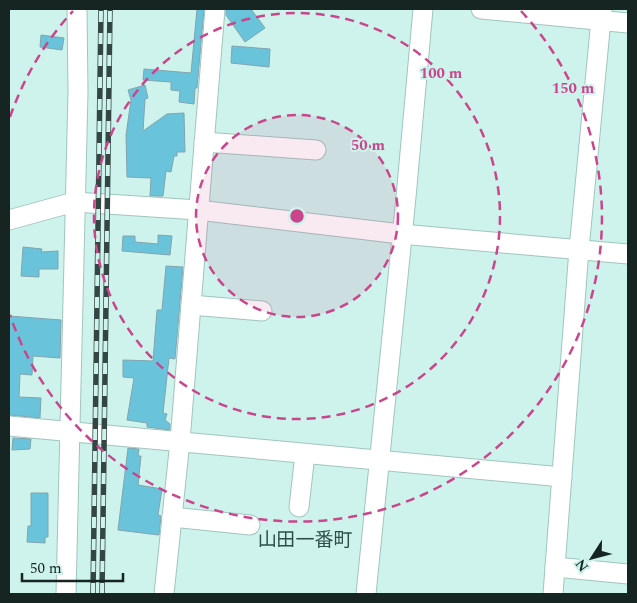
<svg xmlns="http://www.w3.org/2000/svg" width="637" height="603" viewBox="0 0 637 603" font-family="Spectral,'Noto Sans JP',serif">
<rect width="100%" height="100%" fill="#cdf3ec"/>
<g fill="#69c4db" stroke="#82a4ad">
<polygon points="197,9 204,9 197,88 195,88 194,104 179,102 180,91 171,90 171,82 143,80 144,69 191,73"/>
<polygon points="226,9 251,9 265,28 245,42 226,15"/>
<polygon points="41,35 64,38 62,50 40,47"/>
<polygon points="232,46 270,49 269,67 231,63"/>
<polygon points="145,85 148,98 145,99 143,131 167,114 184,113 185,152 177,152 177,156 174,156 171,172 166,171 163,196 150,196 151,178 127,177 126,135 131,100 128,90"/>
<polygon points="158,235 172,236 170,255 122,251 123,236 135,236 135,242 158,244"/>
<polygon points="23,247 42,249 41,252 58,251 58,269 39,269 39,277 21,276"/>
<polygon points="166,266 183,267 175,359 169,358 163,413 167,414 165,420 170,424 170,430 147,427 147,423 127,420 134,378 123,377 123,360 153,361 157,310 162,310"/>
<polygon points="9,316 61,320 60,358 33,356 32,375 20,374 19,397 41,398 40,418 9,415"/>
<polygon points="13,438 31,439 30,449 12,450"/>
<polygon points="128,448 139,449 138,456 141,456 138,485 162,489 158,515 161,516 159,535 118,530"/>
<polygon points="31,493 48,493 48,537 45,537 45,543 27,542 28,526 31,526"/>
</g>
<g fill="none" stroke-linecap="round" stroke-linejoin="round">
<defs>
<g id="minor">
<polyline points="481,9 628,23"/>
<polyline points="204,142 316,150"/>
<polyline points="9,220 74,202 122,205 198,210 401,234 628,254"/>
<polyline points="191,305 262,311"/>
<polyline points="9,426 562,477"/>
<polyline points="299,507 305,454"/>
<polyline points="172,517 250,525"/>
<polyline points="555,567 628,574"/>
<polyline points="66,594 78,92 77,9"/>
<polyline points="164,594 180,441 215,9"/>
<polyline points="366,594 406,197 423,9"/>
<polyline points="553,594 579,249 602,9"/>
</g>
</defs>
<use href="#minor" stroke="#a1c5be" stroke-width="21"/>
<use href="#minor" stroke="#fff" stroke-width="19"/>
<defs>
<g id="rail">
<polyline points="93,594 101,9"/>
<polyline points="102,594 110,9"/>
</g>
</defs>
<use href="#rail" stroke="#344644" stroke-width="5.5"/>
<use href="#rail" stroke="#cdf3ec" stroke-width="4" stroke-dasharray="11" stroke-linecap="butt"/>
</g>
<circle cx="297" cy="216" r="101" fill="#ca468c" fill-opacity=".12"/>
<g fill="none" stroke="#ca468c" stroke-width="2.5" stroke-dasharray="9 6">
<circle cx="297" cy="216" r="101"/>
<circle cx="297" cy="216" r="203"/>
<path d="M10 117A304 304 0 0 1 73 11M521 11A304 304 0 1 1 10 315"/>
</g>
<g text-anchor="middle" stroke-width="4" stroke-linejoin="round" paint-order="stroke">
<g font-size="19" fill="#2d4e48" stroke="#cdf3ec">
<text x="305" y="546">山田一番町</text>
</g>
</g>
<circle cx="297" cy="216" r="8" fill="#ca468c" stroke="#cdf3ec" stroke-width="2.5"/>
<g font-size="15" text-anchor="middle" font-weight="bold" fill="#ca468c" stroke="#cdf3ec" stroke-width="4" stroke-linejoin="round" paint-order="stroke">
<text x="441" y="78">100 m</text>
<text x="573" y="93">150 m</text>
<text x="368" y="150">50 m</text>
</g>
<rect width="637" height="603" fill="none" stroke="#162422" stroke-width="20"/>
<g transform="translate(592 558) rotate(234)" stroke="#cdf3ec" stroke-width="4" paint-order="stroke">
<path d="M0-4L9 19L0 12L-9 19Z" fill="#162422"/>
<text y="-8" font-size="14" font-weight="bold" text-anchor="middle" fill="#162422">N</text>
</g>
<path d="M22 573v8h101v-8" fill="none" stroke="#162422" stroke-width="2.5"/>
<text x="30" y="573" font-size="15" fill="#162422" stroke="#cdf3ec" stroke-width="4" paint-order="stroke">50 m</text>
</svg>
